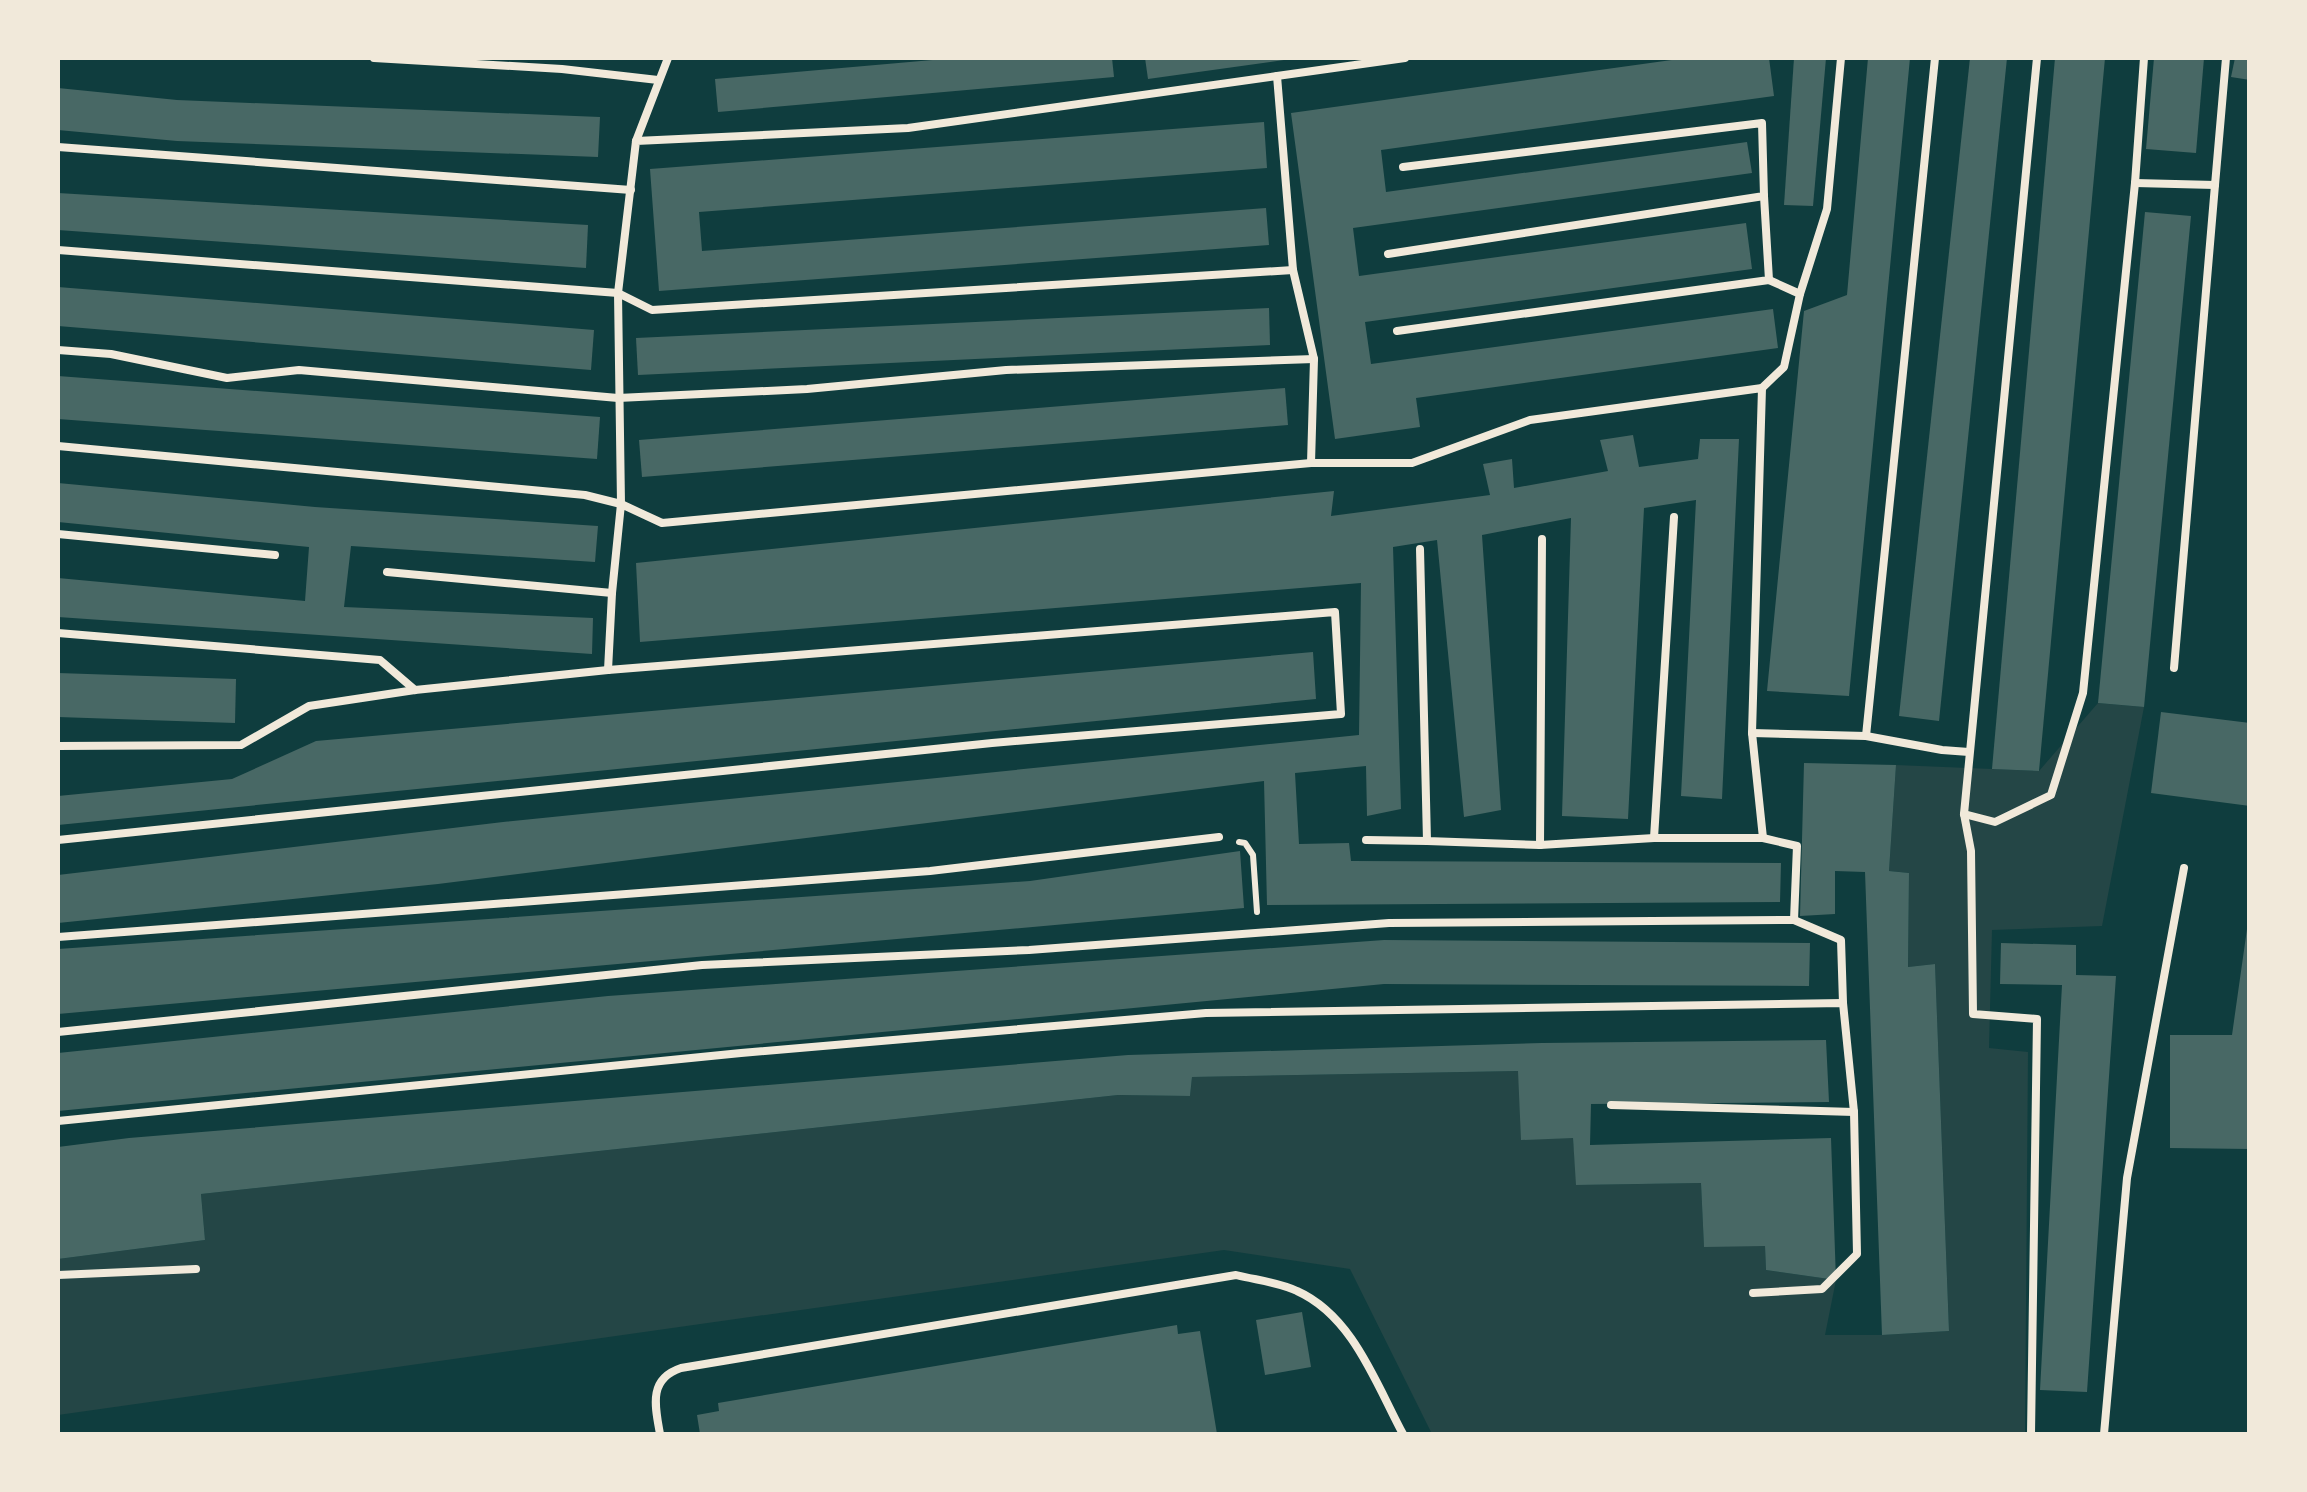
<svg xmlns="http://www.w3.org/2000/svg" width="2307" height="1492" viewBox="0 0 2307 1492" font-family="'Sofia Sans Condensed',sans-serif">
<rect width="100%" height="100%" fill="#0f3d3e"/>
<polygon fill="#244646" points="2098,703 2144,707 2102,926 1992,930 1989,1048 2028,1052 2025,1434 1432,1434 1350,1269 1224,1250 58,1415 58,1259 205,1240 201,1194 1118,1095 1190,1096 1192,1077 1518,1071 1573,1138 1577,1185 1701,1183 1704,1246 1765,1246 1766,1270 1836,1280 1825,1335 1882,1335 1949,1331 1935,964 1908,967 1909,873 1889,871 1896,765 2039,771"/>
<g fill="#486865">
<polygon points="955,58 1112,58 1114,77 718,112 715,79"/>
<polygon points="1145,58 1284,58 1284,60 1148,79"/>
<polygon points="1686,58 1769,58 1774,96 1381,150 1386,192 1747,142 1752,173 1353,228 1359,276 1746,223 1752,269 1365,322 1371,364 1773,309 1778,348 1416,398 1420,427 1335,439 1291,113"/>
<polygon points="1794,58 1826,58 1813,206 1784,205"/>
<polygon points="1868,58 1910,58 1849,696 1767,691 1804,311 1847,295"/>
<polygon points="1970,58 2007,58 1939,721 1899,716"/>
<polygon points="2055,58 2105,58 2039,771 1992,769"/>
<polygon points="2154,58 2204,58 2196,153 2146,149"/>
<polygon points="2235,58 2250,58 2250,80 2231,77"/>
<polygon points="58,88 177,100 600,117 598,157 177,141 58,130"/>
<polygon points="1264,122 1267,168 699,212 702,251 1266,208 1269,245 659,291 650,169"/>
<polygon points="58,193 588,225 586,268 58,230"/>
<polygon points="2145,212 2191,216 2144,707 2098,703"/>
<polygon points="58,287 594,330 591,370 58,326"/>
<polygon points="1269,308 1270,345 638,375 636,338"/>
<polygon points="58,376 600,417 597,459 58,419"/>
<polygon points="1285,388 1288,425 642,477 639,440"/>
<polygon points="1633,435 1639,467 1698,459 1700,439 1739,439 1722,799 1681,796 1696,500 1644,508 1628,819 1562,816 1571,518 1482,535 1501,810 1464,817 1437,540 1393,547 1401,809 1367,816 1366,766 1295,773 1299,844 1349,843 1351,861 1781,863 1780,902 1267,905 1264,781 438,884 58,923 58,875 503,822 1359,735 1361,583 640,642 636,563 1334,491 1331,516 1490,495 1483,464 1512,459 1514,488 1608,471 1600,440"/>
<polygon points="58,483 315,507 598,526 595,562 351,546 344,607 593,618 592,654 58,617 58,578 305,601 309,547 58,522"/>
<polygon points="1313,652 1316,699 58,825 58,796 232,779 316,741"/>
<polygon points="58,673 236,679 235,723 58,717"/>
<polygon points="2161,712 2250,723 2250,806 2151,793"/>
<polygon points="1804,763 1896,765 1889,871 1909,873 1908,967 1935,964 1949,1331 1882,1335 1865,872 1835,871 1835,914 1800,916"/>
<polygon points="1240,851 1244,908 58,1014 58,949 1030,881"/>
<polygon points="2247,929 2250,930 2250,1149 2170,1148 2170,1035 2232,1035"/>
<polygon points="1384,940 1810,943 1809,986 1384,984 58,1111 58,1053 608,996"/>
<polygon points="2001,943 2076,945 2076,975 2116,976 2087,1392 2040,1390 2062,985 2000,984"/>
<polygon points="1826,1040 1829,1102 1591,1104 1590,1145 1831,1138 1836,1280 1766,1270 1765,1246 1704,1247 1701,1183 1576,1185 1573,1138 1521,1140 1518,1071 1192,1077 1190,1096 1118,1095 201,1194 205,1240 58,1259 58,1147 129,1138 1128,1055 1542,1043"/>
<polygon points="1302,1312 1311,1367 1265,1375 1256,1320"/>
<polygon points="1177,1325 1178,1334 1200,1331 1217,1434 700,1434 697,1415 719,1411 718,1403"/>
</g>
<g fill="none" stroke-linecap="round" stroke-linejoin="round">
<polyline stroke="#f1e9da" stroke-width="6" points="1239,842 1245,843 1253,855 1257,912"/>
<g stroke="#f1e9da" stroke-width="8">
<polyline points="374,58 562,69 658,80"/>
<polyline points="636,141 668,58"/>
<polyline points="58,147 631,190"/>
<polyline points="2135,183 2215,185 2226,58"/>
<polyline points="58,250 618,293 652,310 1293,270 1314,359 1311,463"/>
<polyline points="1388,254 1764,196 1762,123 1403,167"/>
<polyline points="1293,270 1277,76 1405,58"/>
<polyline points="1800,294 1827,209 1841,58"/>
<polyline points="1397,331 1769,280 1764,196"/>
<polyline points="58,350 111,354 227,378 299,370 618,398 807,389 1006,370 1314,359"/>
<polyline points="1762,388 1784,367 1800,294 1769,280"/>
<polyline points="58,446 585,495 621,504 618,293 636,141 908,128 1277,76"/>
<polyline points="58,534 275,555"/>
<polyline points="387,572 612,593"/>
<polyline points="58,633 380,660 415,690"/>
<polyline points="2174,668 2215,185"/>
<polyline points="608,670 612,593 621,504 662,523 1311,463 1412,463 1530,420 1762,388 1752,733 1763,838 1654,838 1540,845 1427,841 1420,549"/>
<polyline points="1752,733 1866,736 1942,750 1969,752"/>
<polyline points="1866,736 1935,58"/>
<polyline points="58,746 241,745 309,706 415,690 608,670 1335,612 1341,714 992,743 58,840"/>
<polyline points="1964,814 1995,822 2051,795 2083,693 2135,183 2144,58"/>
<polyline points="1654,838 1674,517"/>
<polyline points="1763,838 1797,846 1794,920"/>
<polyline points="1366,840 1427,841"/>
<polyline points="1540,845 1542,539"/>
<polyline points="58,937 930,871 1219,837"/>
<polyline points="58,1032 702,965 1029,950 1389,923 1794,920 1841,940 1843,1003"/>
<polyline points="1611,1105 1854,1112"/>
<polyline points="58,1121 741,1053 1206,1013 1843,1003 1854,1112 1857,1254 1822,1289 1753,1293"/>
<polyline points="58,1275 196,1269"/>
<path d="M660,1434C655,1406 648,1379 681,1368L1236,1275C1255,1280 1279,1282 1297,1291C1353,1316 1376,1384 1403,1434"/>
<polyline points="2031,1434 2037,1019 1973,1014 1971,851 1964,814 2037,58"/>
<polyline points="2104,1434 2127,1178 2184,868"/>
</g>
</g>
<rect width="2307" height="1492" fill="none" stroke="#f1e9da" stroke-width="120"/>
</svg>
